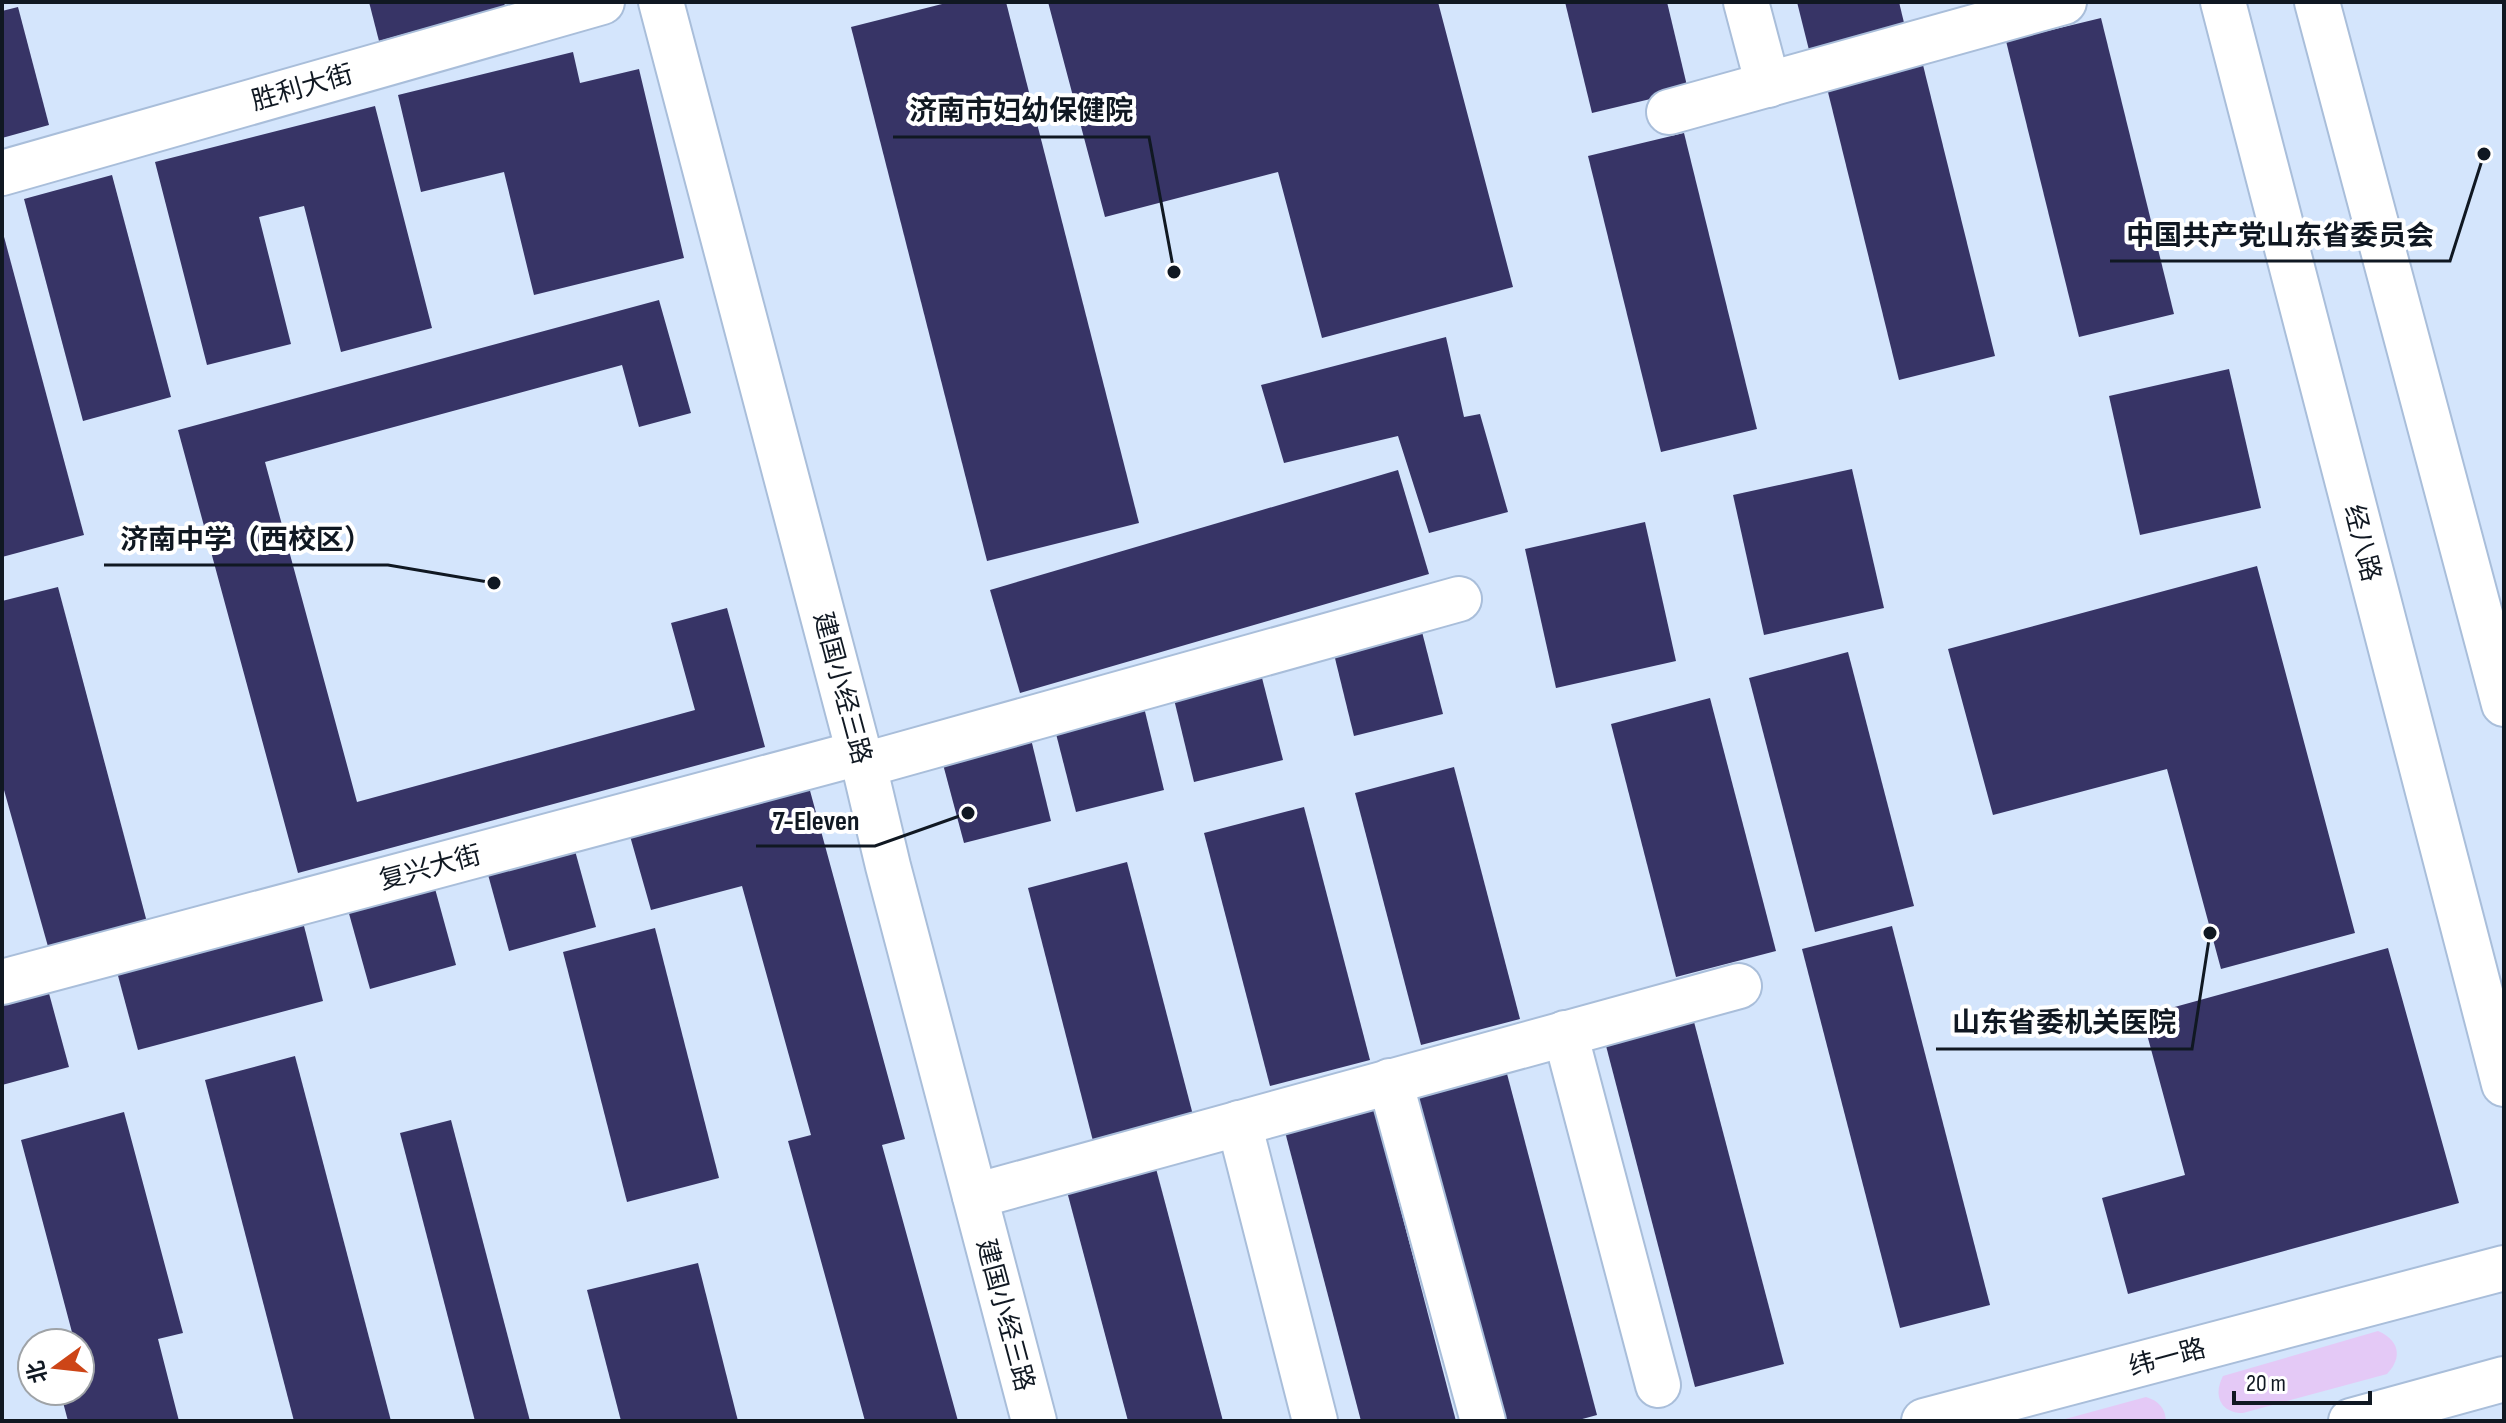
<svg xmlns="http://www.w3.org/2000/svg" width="2506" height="1423" viewBox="0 0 2506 1423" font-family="'Sofia Sans Condensed','Noto Sans SC',sans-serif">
<rect width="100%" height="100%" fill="#d4e5fc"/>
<g fill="#e4c9f6">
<path d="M2378,1331C2399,1340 2403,1357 2387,1374L2243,1413C2220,1413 2213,1395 2223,1376Z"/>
<path d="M2146,1397C2159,1401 2165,1408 2166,1421H2058Z"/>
</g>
<g fill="#373466">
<polygon points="369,2 504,2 505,6 379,41"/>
<polygon points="950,2 1006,2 1139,523 987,561 851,27"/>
<polygon points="1048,2 1438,2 1513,287 1322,338 1278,172 1105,217"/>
<polygon points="1565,2 1667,2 1688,90 1592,113"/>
<polygon points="1797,2 1899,2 1906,31 1810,54"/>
<polygon points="18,7 49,125 2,138 2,11"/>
<polygon points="2101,18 2174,314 2079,337 2006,41"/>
<polygon points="573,52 580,83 639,69 684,258 534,295 504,172 421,192 398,95"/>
<polygon points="1922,61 1995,356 1899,380 1826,84"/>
<polygon points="375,106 432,328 341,352 304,206 259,217 291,344 207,365 155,162"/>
<polygon points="1684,133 1757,429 1661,452 1588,156"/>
<polygon points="112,175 171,397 83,421 24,199"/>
<polygon points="3,233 84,535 2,557 2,234"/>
<polygon points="659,300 691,413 639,427 622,365 265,462 357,802 695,710 671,623 727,608 765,747 298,873 178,430"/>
<polygon points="1446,337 1464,417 1480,414 1508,512 1429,533 1398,436 1284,463 1261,385"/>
<polygon points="2229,369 2261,508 2140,535 2109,396"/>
<polygon points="1852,469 1884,608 1764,635 1733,495"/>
<polygon points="1398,470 1429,574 1020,693 990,590"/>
<polygon points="1645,522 1676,661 1556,688 1525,549"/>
<polygon points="2257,566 2355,933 2221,969 2167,769 1993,815 1948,649"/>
<polygon points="58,587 148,926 49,950 2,783 2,601"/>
<polygon points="1420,624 1443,714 1354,736 1332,646"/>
<polygon points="1848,652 1914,906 1815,932 1749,678"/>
<polygon points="1260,670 1283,760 1194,782 1172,691"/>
<polygon points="1710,698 1776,951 1676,977 1611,724"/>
<polygon points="1142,699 1164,790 1076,812 1053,722"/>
<polygon points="1029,731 1051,821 964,843 940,753"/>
<polygon points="1454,767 1520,1019 1421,1045 1355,793"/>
<polygon points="809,787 905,1139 882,1145 958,1421 865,1421 788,1141 811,1135 742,886 651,910 630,836"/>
<polygon points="1304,807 1370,1060 1270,1086 1204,833"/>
<polygon points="574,847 596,927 509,951 487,871"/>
<polygon points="1127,862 1193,1115 1093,1141 1028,888"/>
<polygon points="434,885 456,965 370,989 348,910"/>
<polygon points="303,922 323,1001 138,1050 117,972"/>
<polygon points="1892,926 1990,1305 1900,1328 1802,949"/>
<polygon points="655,928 719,1178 627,1202 563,952"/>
<polygon points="2388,948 2459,1203 2128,1294 2102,1198 2185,1175 2142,1016"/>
<polygon points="47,986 69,1067 2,1085 2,999"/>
<polygon points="1693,1018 1784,1364 1695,1387 1605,1042"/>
<polygon points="295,1056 391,1421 294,1421 205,1080"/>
<polygon points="1506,1070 1597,1415 1575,1421 1503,1421 1417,1094"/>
<polygon points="1373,1104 1456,1421 1361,1421 1284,1128"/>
<polygon points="124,1112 183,1333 158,1339 179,1421 68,1421 60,1391 80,1391 80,1343 51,1343 73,1336 21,1140"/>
<polygon points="451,1120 530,1421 475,1421 400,1133"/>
<polygon points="1154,1161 1223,1421 1128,1421 1065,1184"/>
<polygon points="698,1263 738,1421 621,1421 587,1290"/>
</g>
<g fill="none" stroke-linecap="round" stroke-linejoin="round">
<defs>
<g id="street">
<polyline points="661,2 859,753 864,765 888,866 1034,1421"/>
<polyline points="1746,2 1768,85"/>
<polyline points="1669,112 2064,2"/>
<polyline points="2,173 602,2"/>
<polyline points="864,765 1459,599"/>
<polyline points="2,982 859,753"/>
<polyline points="1565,1033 1658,1385"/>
<polyline points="1390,1081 1483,1421"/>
<polyline points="1239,1123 1315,1421"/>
<polyline points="975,1196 1739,986"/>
</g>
<g id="secondary">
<polyline points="2223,2 2504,1084"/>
<polyline points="2317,2 2504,704"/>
<polyline points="1924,1421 2504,1268"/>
<polyline points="2351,1421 2504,1379"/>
</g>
</defs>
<use href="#street" stroke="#a9beda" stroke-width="48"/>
<use href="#secondary" stroke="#a9beda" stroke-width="48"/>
<use href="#street" stroke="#fff" stroke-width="44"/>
<use href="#secondary" stroke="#fff" stroke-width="44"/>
</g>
<g text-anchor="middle" stroke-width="8" stroke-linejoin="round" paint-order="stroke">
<g font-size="26" fill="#101822" stroke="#fff">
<text transform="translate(302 87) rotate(-16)" y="9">胜利大街</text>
<text transform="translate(2363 543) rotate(76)" y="9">经八路</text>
<text transform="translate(843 688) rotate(75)" y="9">建国小经三路</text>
<text transform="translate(430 867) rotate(-15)" y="9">复兴大街</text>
<text transform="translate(1006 1315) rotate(75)" y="9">建国小经三路</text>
<text transform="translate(2167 1357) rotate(-15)" y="9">纬一路</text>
</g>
</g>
<path fill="none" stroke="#101822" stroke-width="3" d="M1174 272L1149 137H893M2484 154L2450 261H2110M494 583L388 565H104M968 813L875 846H756M2210 933L2192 1049H1936"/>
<g fill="#101822" stroke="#fff" stroke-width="3">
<circle cx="1174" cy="272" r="8"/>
<circle cx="2484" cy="154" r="8"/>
<circle cx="494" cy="583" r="8"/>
<circle cx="968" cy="813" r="8"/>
<circle cx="2210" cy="933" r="8"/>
</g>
<g font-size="28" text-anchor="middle" font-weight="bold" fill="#101822" stroke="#fff" stroke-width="8" stroke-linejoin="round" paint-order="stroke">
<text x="1021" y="120">济南市妇幼保健院</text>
<text x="2280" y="245">中国共产党山东省委员会</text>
<text x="246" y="549">济南中学（西校区）</text>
<text x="816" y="830">7-Eleven</text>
<text x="2064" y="1032">山东省委机关医院</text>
</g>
<rect width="2506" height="1423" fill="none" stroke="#101822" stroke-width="8"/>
<g transform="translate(56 1367) rotate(255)"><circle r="38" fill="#ffffff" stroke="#9fa3a7" stroke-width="2"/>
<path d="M0-6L14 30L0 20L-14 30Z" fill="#cd4517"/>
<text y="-12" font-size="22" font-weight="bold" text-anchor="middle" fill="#101822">北</text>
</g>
<path d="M2234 1391v12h136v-12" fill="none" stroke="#101822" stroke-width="4"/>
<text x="2246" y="1391" font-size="24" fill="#101822" stroke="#ffffff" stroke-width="6" paint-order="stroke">20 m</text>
</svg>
